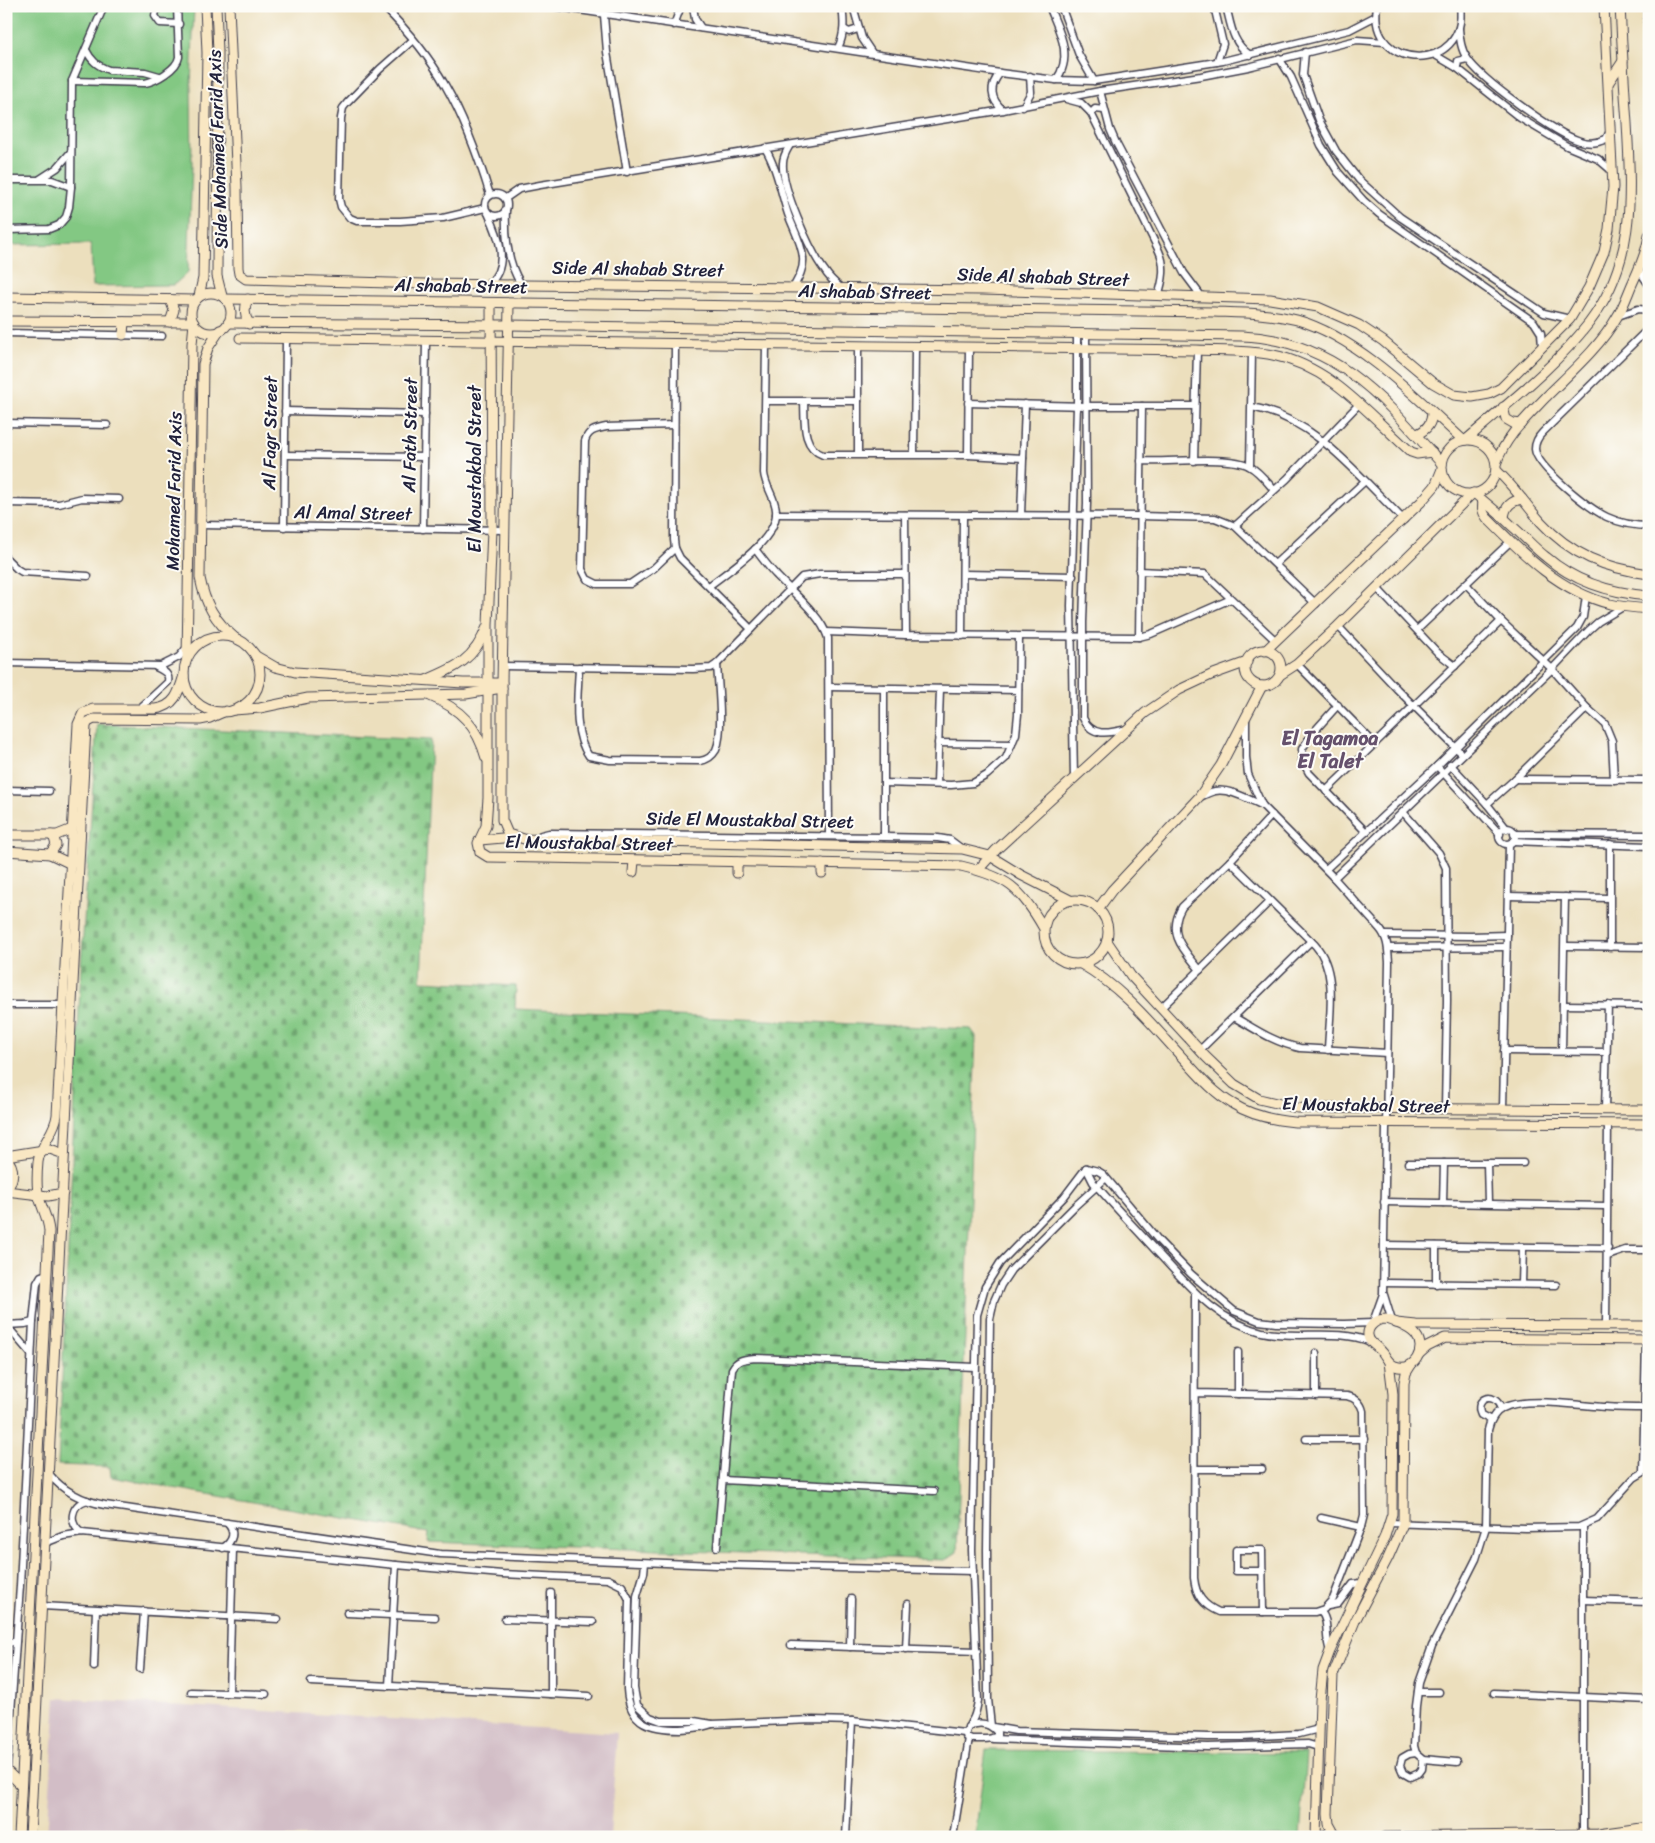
<svg xmlns="http://www.w3.org/2000/svg" width="1655" height="1843" viewBox="0 0 1655 1843" font-family="Sriracha,sans-serif">
<defs>
<pattern id="cemetery-stones" width="16" height="16" patternUnits="userSpaceOnUse" patternTransform="scale(1.25)"><rect width="16" height="16" fill="#83c883"/><path d="M2 7V4a2 2 0 0 1 4 0v3zM10 15v-3a2 2 0 0 1 4 0v3z" fill="#6ba26c"/></pattern>
</defs>
<rect width="100%" height="100%" fill="#fdfcf7"/>
<filter id="ink" filterUnits="userSpaceOnUse"><feTurbulence type="fractalNoise" baseFrequency=".02" numOctaves="2"/><feDisplacementMap in="SourceGraphic" scale="10" xChannelSelector="R" yChannelSelector="G"/><feConvolveMatrix kernelMatrix="1 2 1 2 8 2 1 2 1" color-interpolation-filters="sRGB"/></filter>
<filter id="wash" filterUnits="userSpaceOnUse"><feTurbulence type="fractalNoise" baseFrequency=".0096" numOctaves="4" result="noise"/><feDisplacementMap in="SourceGraphic" scale="20" xChannelSelector="R" yChannelSelector="G"/><feGaussianBlur stdDeviation="1.12" result="paint"/><feColorMatrix in="noise" values="0 0 0 0 0 0 0 0 0 0 0 0 0 0 0 0 0 1.4 0 .05"/><feComposite in="paint" operator="in"/></filter>
<g filter="url(#wash)">
<rect width="100%" height="100%" fill="#ecdfbd"/>
<polygon fill="#d2bdc6" points="56,1698 617,1733 610,1837 47,1837"/>
<g fill="#83c883" stroke="#52755f">
<polygon points="6,6 194,6 191,87 192,166 188,272 174,285 93,286 91,244 6,245"/>
<polygon points="986,1750 1306,1753 1300,1837 975,1837"/>
</g>
<polygon fill="url(#cemetery-stones)" stroke="#52755f" points="97,724 431,740 421,981 516,986 515,1009 971,1029 976,1036 957,1552 945,1560 428,1542 429,1533 111,1477 110,1467 58,1465 81,967"/>
</g>
<g filter="url(#ink)">
<g fill="none" stroke-linecap="round" stroke-linejoin="round">
<defs>
<g id="street">
<polyline points="157,6 155,16 160,23 179,24"/>
<path d="M383,6C406,29 429,56 445,85C464,118 479,159 490,195"/>
<polyline points="552,6 1000,73 1056,80 1094,81 1223,61 1349,30 1376,16"/>
<polyline points="693,6 695,19 701,28"/>
<polyline points="853,6 862,38 872,53"/>
<path d="M1049,6C1059,31 1074,56 1056,80"/>
<polyline points="1061,6 1079,55 1094,81"/>
<polyline points="1214,6 1223,44 1217,62"/>
<path d="M1226,6C1231,25 1232,43 1250,55"/>
<path d="M1377,6C1367,73 1469,74 1460,6"/>
<polyline points="392,15 396,6"/>
<polyline points="604,15 607,52 627,172"/>
<polyline points="674,25 681,6"/>
<polyline points="844,29 849,32 858,29"/>
<path d="M1459,29C1460,39 1461,50 1467,58C1480,79 1556,134 1580,141C1589,144 1598,143 1606,139L1609,133"/>
<polyline points="413,40 380,69 347,103 343,108 341,118 339,199 341,207 350,218 357,221 400,221 443,218 485,208"/>
<path d="M838,48C845,34 844,21 842,6"/>
<path d="M86,50C91,60 97,66 109,70L145,72L159,76"/>
<polyline points="1305,52 1303,75 1319,120 1336,151 1359,180 1400,217 1544,313 1570,319"/>
<polyline points="1435,55 1457,68 1520,118 1567,146 1598,159 1612,171"/>
<polyline points="1279,58 1291,77 1321,145 1338,172 1364,201 1379,214 1534,322 1541,333 1542,347"/>
<polyline points="1457,68 1458,61 1467,59"/>
<path d="M1000,73C989,86 990,99 1003,110"/>
<path d="M72,81L145,83C156,81 177,69 179,57L177,6"/>
<polyline points="1100,91 1110,129 1116,143 1184,273 1202,297"/>
<path d="M1066,99L1081,103L1091,113L1159,251C1166,266 1163,281 1158,296"/>
<polyline points="1023,107 1031,92 1030,76"/>
<polyline points="1091,113 1095,109 1104,110"/>
<path d="M790,145C787,150 783,156 783,163C781,186 810,252 825,271C829,278 835,283 841,288"/>
<path d="M765,148C777,168 781,193 788,214C793,228 802,243 803,258C804,269 798,279 793,288"/>
<polyline points="40,179 57,168 70,153"/>
<polyline points="6,180 52,180 71,187"/>
<circle cx="496" cy="205" r="11"/>
<polyline points="506,198 519,189 540,185 1003,110 1100,91 1201,76 1248,67 1357,40 1385,42"/>
<path d="M506,210C505,234 507,263 521,284"/>
<path d="M488,213C499,236 510,265 489,284"/>
<polyline points="6,230 49,229 59,225 66,217 69,207 71,187 72,81 104,6"/>
<polyline points="1639,270 1649,285"/>
<polyline points="1618,316 1638,309 1649,310"/>
<path d="M1649,328L1543,432C1538,437 1535,442 1535,449C1536,467 1590,509 1607,517C1620,523 1635,526 1649,526"/>
<polyline points="6,333 162,336"/>
<path d="M1086,334L1087,503L1083,622V718C1092,738 1110,733 1127,729"/>
<polyline points="675,344 674,540 675,548 680,558 751,629"/>
<polyline points="766,401 858,401"/>
<path d="M804,401C805,420 801,447 823,455H968L1023,458"/>
<polyline points="968,403 1086,406 1195,406"/>
<path d="M1252,407C1318,420 1358,476 1404,520"/>
<polyline points="285,411 425,414"/>
<polyline points="6,423 107,425"/>
<path d="M674,425L606,427C597,429 588,430 585,441L582,569L587,579L597,584H630L654,568L675,548"/>
<polyline points="858,454 858,346"/>
<polyline points="914,454 915,347"/>
<polyline points="285,455 424,457"/>
<polyline points="968,455 969,347"/>
<path d="M1141,461C1165,463 1230,455 1249,466C1259,471 1267,482 1274,490"/>
<polyline points="1194,461 1197,350"/>
<polyline points="1250,466 1252,352"/>
<polyline points="6,503 59,504 82,498 119,499"/>
<polyline points="776,514 1140,516 1215,518 1235,526 1316,604"/>
<polyline points="905,515 906,635"/>
<polyline points="1021,515 1025,404"/>
<polyline points="201,525 505,530"/>
<polyline points="1235,526 1287,479 1360,403"/>
<polyline points="284,527 286,339"/>
<polyline points="423,529 426,341"/>
<path d="M755,549C762,558 769,568 777,576C793,593 821,615 828,638L829,836"/>
<polyline points="6,558 17,569 22,572 88,576"/>
<polyline points="1275,564 1365,481"/>
<polyline points="1139,571 1205,574 1276,641"/>
<polyline points="963,574 1073,576"/>
<polyline points="1466,584 1501,621 1552,669 1587,708 1605,724 1612,741 1614,780"/>
<path d="M709,586C729,570 779,539 776,510C775,497 765,486 764,473L766,345"/>
<polyline points="1377,588 1438,653 1455,666"/>
<polyline points="1338,626 1397,689 1459,751"/>
<polyline points="1417,630 1511,541"/>
<polyline points="826,632 906,635 1139,637 1151,634 1231,599"/>
<polyline points="962,636 963,516"/>
<polyline points="1139,637 1142,406"/>
<polyline points="6,663 161,666 179,657 188,646"/>
<polyline points="1297,664 1375,744"/>
<polyline points="503,666 693,669 711,668 717,664 802,577 820,574 905,574"/>
<path d="M579,667C578,694 572,734 589,756L610,760L700,761C707,760 712,757 716,750C724,732 718,685 717,664"/>
<polyline points="829,687 1018,690"/>
<polyline points="884,688 884,837"/>
<polyline points="1338,705 1311,735 1302,749 1302,760 1309,773 1366,832"/>
<path d="M139,709L168,682C170,673 163,671 156,667"/>
<path d="M1246,719V757L1248,774L1262,805L1334,878L1379,928C1388,938 1388,949 1389,962L1383,1294L1373,1322"/>
<polyline points="938,743 1012,744"/>
<polyline points="1450,764 1487,804 1507,829"/>
<polyline points="1437,766 1500,834"/>
<polyline points="1074,779 1071,606 1077,406 1077,334"/>
<polyline points="1515,779 1649,780"/>
<polyline points="884,783 951,785 973,783 987,775 1006,758 1016,734 1018,714 1019,637"/>
<polyline points="937,784 940,689"/>
<polyline points="6,790 49,791"/>
<polyline points="1326,791 1501,621"/>
<path d="M1200,797C1205,795 1210,792 1215,791C1230,788 1249,800 1262,805"/>
<polyline points="1487,804 1515,779 1587,708"/>
<polyline points="1403,812 1439,853 1446,868 1447,1001 1445,1108"/>
<circle cx="1507" cy="836" r="8"/>
<polyline points="1514,834 1649,835"/>
<polyline points="536,840 541,835 549,833 884,837 938,838 950,840 962,849"/>
<polyline points="1513,841 1649,846"/>
<polyline points="1610,844 1610,947"/>
<path d="M1230,861L1315,945C1339,971 1329,1017 1328,1050"/>
<polyline points="1326,869 1437,766 1577,628 1583,617 1586,596"/>
<polyline points="1334,878 1552,669 1588,631 1598,622 1623,607"/>
<polyline points="1508,896 1609,898"/>
<polyline points="1385,935 1471,936 1507,935"/>
<polyline points="1565,946 1649,947"/>
<polyline points="1388,948 1506,947"/>
<path d="M1200,970C1184,950 1166,934 1182,907L1230,861L1272,815"/>
<polyline points="6,1005 63,1005"/>
<polyline points="1563,1005 1649,1006"/>
<polyline points="1161,1008 1270,901"/>
<path d="M1234,1017C1255,1029 1275,1043 1300,1048L1387,1053"/>
<polyline points="1200,1050 1311,941"/>
<polyline points="1504,1051 1606,1052"/>
<polyline points="1562,1051 1565,897"/>
<polyline points="1503,1108 1509,844"/>
<polyline points="1605,1109 1608,1005"/>
<polyline points="1408,1163 1523,1163"/>
<polyline points="1487,1163 1488,1203"/>
<path d="M1086,1168L1093,1182C1114,1206 1136,1229 1157,1252C1188,1285 1216,1321 1262,1332C1297,1340 1336,1328 1371,1342"/>
<polyline points="1086,1168 1098,1171 1103,1174 1159,1241 1191,1274 1234,1311 1259,1321 1276,1323 1344,1324 1373,1323"/>
<polyline points="1384,1202 1606,1206"/>
<polyline points="1443,1203 1444,1163"/>
<polyline points="1384,1245 1608,1248"/>
<polyline points="1608,1256 1625,1250 1649,1250"/>
<polyline points="1384,1283 1556,1285"/>
<polyline points="1436,1284 1436,1246"/>
<polyline points="1522,1284 1523,1247"/>
<polyline points="1384,1295 1392,1321"/>
<polyline points="6,1325 31,1354"/>
<polyline points="6,1325 25,1324 33,1322"/>
<polyline points="1606,1325 1608,1124"/>
<polyline points="1238,1352 1238,1394"/>
<polyline points="1316,1353 1316,1396"/>
<path d="M1195,1393L1347,1396C1356,1398 1361,1403 1363,1411L1364,1515L1361,1527L1333,1599L1324,1609L1315,1612H1219C1203,1605 1196,1596 1194,1578L1195,1294"/>
<path d="M1491,1420L1481,1415C1473,1398 1495,1390 1501,1409"/>
<polyline points="1306,1439 1364,1439"/>
<polyline points="1195,1469 1262,1469"/>
<polyline points="1643,1471 1646,1340"/>
<path d="M49,1474C64,1492 82,1501 105,1505L440,1554L716,1565L973,1571"/>
<polyline points="723,1480 934,1491"/>
<polyline points="1321,1518 1361,1527"/>
<polyline points="1390,1523 1525,1528 1579,1527 1597,1519 1634,1478 1649,1469"/>
<polyline points="1583,1526 1583,1834"/>
<path d="M82,1533C68,1524 70,1505 87,1500"/>
<path d="M45,1543L63,1536L82,1533L396,1565L502,1574L608,1579L622,1586L629,1599L627,1689C629,1725 652,1729 681,1729C692,1728 702,1728 712,1724"/>
<path d="M717,1547L732,1369C737,1359 745,1359 755,1358L975,1367"/>
<path d="M223,1548C233,1541 236,1532 227,1523"/>
<polyline points="645,1563 644,1573 637,1596 634,1688 637,1705 650,1717 661,1721 694,1721 712,1724 813,1720 852,1721 965,1733"/>
<polyline points="1263,1571 1236,1571 1236,1550 1262,1550 1262,1551 1263,1612"/>
<polyline points="551,1593 551,1694"/>
<polyline points="1583,1600 1649,1602"/>
<polyline points="42,1606 278,1619"/>
<polyline points="1328,1606 1338,1604 1353,1584 1362,1583"/>
<path d="M1320,1611C1330,1620 1324,1636 1330,1651"/>
<polyline points="347,1613 435,1617"/>
<polyline points="505,1619 593,1622"/>
<polyline points="6,1644 16,1641"/>
<polyline points="791,1645 977,1651"/>
<polyline points="850,1647 851,1599"/>
<polyline points="906,1649 908,1604"/>
<polyline points="94,1667 96,1609"/>
<polyline points="140,1669 144,1611"/>
<polyline points="311,1682 589,1696"/>
<polyline points="389,1686 396,1565"/>
<polyline points="191,1692 266,1694"/>
<polyline points="1418,1692 1439,1692"/>
<polyline points="229,1693 233,1549"/>
<polyline points="1494,1693 1649,1700"/>
<polyline points="991,1726 988,1699 987,1550 990,1319 994,1301 1001,1285 1011,1270 1075,1206 1106,1178"/>
<path d="M968,1727C979,1721 989,1723 997,1732V1736C991,1740 984,1739 977,1739C956,1740 970,1726 974,1717C976,1712 977,1707 978,1701L972,1550L977,1315L985,1287L1000,1263L1064,1197L1086,1168"/>
<polyline points="993,1727 1016,1731 1208,1737 1242,1737 1299,1734 1315,1730 1319,1726"/>
<polyline points="993,1739 1208,1747 1308,1744 1318,1747"/>
<polyline points="1416,1753 1409,1754 1402,1758 1400,1766 1403,1773 1410,1777 1419,1773 1422,1769 1423,1759"/>
<path d="M1457,1762L1423,1759L1416,1753L1414,1746L1416,1706L1419,1683L1432,1646L1476,1559L1486,1527L1488,1430C1490,1421 1495,1412 1503,1408C1525,1396 1581,1406 1606,1407C1620,1408 1635,1408 1649,1408"/>
<polyline points="6,1783 20,1586 33,1322 37,1283 41,1276 47,1274"/>
<polyline points="846,1837 852,1721"/>
<polyline points="953,1837 969,1738"/>
</g>
<g id="secondary">
<polyline points="216,6 218,52 217,276 222,296"/>
<polyline points="229,6 237,187 238,268 239,274 246,279 425,284 982,290 1270,299 1318,307 1359,325 1383,341 1433,383 1454,395 1472,397 1489,394 1501,388 1570,319 1589,287 1604,252 1609,229 1613,187 1604,6"/>
<polyline points="1648,6 1649,48"/>
<polyline points="1609,82 1623,61"/>
<circle cx="211" cy="313" r="20"/>
<polyline points="199,296 203,278 207,53 205,6"/>
<polyline points="6,297 196,300"/>
<path d="M226,299L1214,312C1242,313 1270,313 1297,320C1358,337 1418,399 1463,440"/>
<path d="M248,299C244,308 244,315 249,324"/>
<path d="M491,303L492,530L488,625V798L486,826L478,843L480,852L488,857L961,866C1007,877 1020,887 1043,927"/>
<polyline points="509,304 502,683 502,820 508,834 524,839 962,849 990,856 1021,875 1070,900"/>
<polyline points="6,321 193,322"/>
<polyline points="170,322 174,310 170,300"/>
<path d="M228,323L509,325L1242,336C1336,340 1384,399 1442,464"/>
<path d="M220,330L208,348L203,364L200,578C205,604 215,621 235,638"/>
<polyline points="123,335 124,322"/>
<path d="M240,338L1197,350C1222,351 1248,350 1273,355C1332,367 1369,415 1411,452L1417,454L1432,452"/>
<polyline points="1503,407 1506,419 1513,423 1521,424"/>
<path d="M1417,434C1427,430 1432,423 1432,412"/>
<path d="M1466,440C1508,403 1555,367 1589,323C1636,261 1631,196 1627,123C1624,84 1622,45 1620,6"/>
<circle cx="1469" cy="467" r="27"/>
<path d="M1496,464C1505,437 1527,417 1546,397C1571,372 1600,347 1617,317C1624,306 1628,293 1633,282C1640,267 1647,251 1649,235"/>
<path d="M1496,470C1513,485 1526,505 1541,522C1571,555 1605,568 1649,574"/>
<path d="M1474,493C1487,504 1500,514 1512,526C1524,536 1534,548 1546,557C1575,582 1611,593 1649,596"/>
<path d="M1483,501C1482,509 1482,512 1487,518C1523,554 1559,591 1610,604C1623,607 1636,608 1649,609"/>
<path d="M1504,518C1505,506 1511,501 1522,499"/>
<circle cx="222" cy="674" r="38"/>
<circle cx="1263" cy="668" r="18"/>
<polyline points="1265,651 1421,502 1435,486 1442,469"/>
<polyline points="256,656 275,667 295,672 463,683 502,683"/>
<polyline points="187,659 192,344 194,323"/>
<polyline points="1280,675 1297,664 1338,626 1473,493"/>
<path d="M426,680C457,667 474,660 487,627"/>
<path d="M430,696C461,709 477,726 486,758"/>
<polyline points="234,710 260,708 308,698 466,694 502,688"/>
<polyline points="6,835 57,835 72,829"/>
<polyline points="480,840 514,837"/>
<polyline points="6,851 50,854 71,864"/>
<polyline points="50,854 56,845 54,838 51,835"/>
<polyline points="737,862 737,873"/>
<polyline points="822,863 822,873"/>
<polyline points="978,870 996,850 1145,713 1179,690 1211,675 1247,662"/>
<polyline points="633,872 634,861"/>
<circle cx="1076" cy="932" r="32"/>
<polyline points="1098,909 1112,890 1199,797 1221,765 1262,686"/>
<polyline points="1107,941 1131,976 1206,1057 1234,1084 1259,1099 1297,1108 1649,1110"/>
<path d="M1081,964C1121,987 1149,1021 1180,1055C1196,1072 1212,1092 1233,1104C1252,1116 1273,1120 1295,1122L1649,1124"/>
<polyline points="6,1156 50,1149 64,1154"/>
<path d="M6,1158C16,1168 14,1180 6,1191"/>
<polyline points="6,1191 48,1196 63,1193"/>
<path d="M1386,1319C1395,1322 1410,1327 1416,1335C1427,1349 1414,1373 1395,1366C1389,1364 1386,1357 1383,1353C1379,1348 1375,1346 1371,1342C1362,1331 1374,1319 1386,1319Z"/>
<polyline points="1396,1323 1416,1325 1649,1326"/>
<polyline points="1419,1354 1427,1347 1445,1338 1649,1340"/>
<polyline points="7,1771 21,1785"/>
<polyline points="1334,1833 1329,1824 1328,1814 1333,1675 1355,1621 1388,1558 1403,1524 1404,1383 1406,1373 1411,1365"/>
<path d="M19,1837L49,1231C48,1218 42,1209 39,1197C36,1187 37,1173 38,1162C40,1144 55,1133 57,1115L78,724L83,713L93,709H155C175,707 179,692 184,675"/>
<polyline points="30,1837 86,726 88,722 94,719 200,720 210,718 226,711"/>
<polyline points="1316,1837 1320,1700 1323,1670 1330,1651 1385,1536 1392,1514 1393,1394 1389,1362"/>
<polyline points="1320,1837 1329,1833 1342,1837"/>
<polyline points="1384,1837 1598,1834 1649,1827"/>
</g>
</defs>
<use href="#street" stroke="#403e4e" stroke-width="9"/>
<use href="#secondary" stroke="#403e4e" stroke-width="11"/>
<use href="#street" stroke="#fff" stroke-width="6"/>
<use href="#secondary" stroke="#f9e7c3" stroke-width="9"/>
</g>
</g>
<g text-anchor="middle" stroke-width="4" stroke-linejoin="round" paint-order="stroke">
<g font-size="18" fill="#22223b" stroke="#fdfcf7">
<text transform="translate(218 149) rotate(-92)" y="6">Side Mohamed Farid Axis</text>
<text transform="translate(638 269) rotate(1)" y="6">Side Al shabab Street</text>
<text transform="translate(1043 277) rotate(2)" y="6">Side Al shabab Street</text>
<text transform="translate(461 286) rotate(1)" y="6">Al shabab Street</text>
<text transform="translate(865 292) rotate(1)" y="6">Al shabab Street</text>
<text transform="translate(270 433) rotate(-89)" y="6">Al Fagr Street</text>
<text transform="translate(410 435) rotate(-89)" y="6">Al Fath Street</text>
<text transform="translate(475 469) rotate(-90)" y="6">El Moustakbal Street</text>
<text transform="translate(174 491) rotate(-89)" y="6">Mohamed Farid Axis</text>
<text transform="translate(353 513) rotate(1)" y="6">Al Amal Street</text>
<text transform="translate(750 820) rotate(1)" y="6">Side El Moustakbal Street</text>
<text transform="translate(589 843) rotate(1)" y="6">El Moustakbal Street</text>
<text transform="translate(1366 1105) rotate(1)" y="6">El Moustakbal Street</text>
</g>
<g font-size="20" font-weight="bold" fill="#65516c" stroke="#fdfcf7">
<text x="1330" y="745">El Tagamoa<tspan x="1330" dy="23">El Talet</tspan></text>
</g>
</g>
<rect width="1655" height="1843" fill="none" stroke="#fdfcf7" stroke-width="25"/>
</svg>
